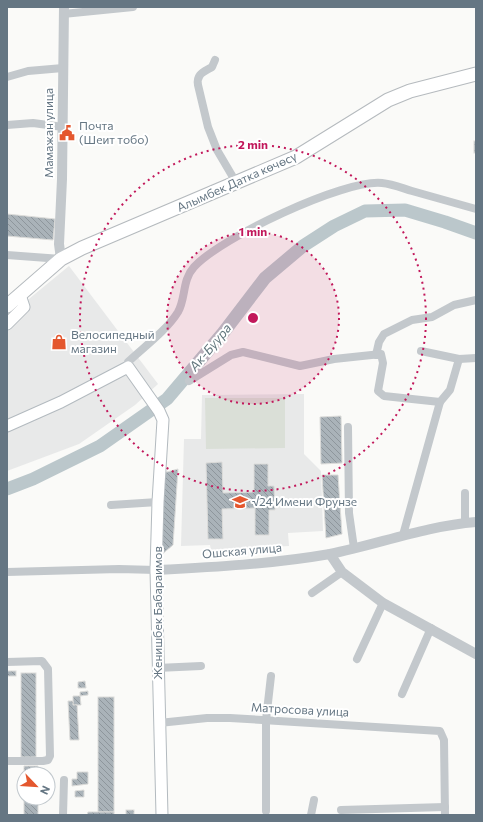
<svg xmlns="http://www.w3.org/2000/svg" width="483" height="822" viewBox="0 0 483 822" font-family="Commissioner,sans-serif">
<defs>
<pattern id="building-back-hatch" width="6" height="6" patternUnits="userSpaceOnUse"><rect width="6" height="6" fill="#aab3b9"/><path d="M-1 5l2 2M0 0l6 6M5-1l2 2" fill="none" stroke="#8e969c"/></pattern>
</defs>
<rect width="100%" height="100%" fill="#fafaf8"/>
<g fill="#e8e9e9">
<polygon points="69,266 158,384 135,405 79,444 7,471 7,317"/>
<polygon points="304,394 304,454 321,471 323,531 288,533 289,546 211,550 210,545 181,546 184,439 201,439 202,395"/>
</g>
<polygon fill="#dadfd7" points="205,398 285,398 285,448 206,449"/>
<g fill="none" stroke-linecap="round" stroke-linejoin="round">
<polyline stroke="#bbc7cb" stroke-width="13" points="7,489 33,479 100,446 167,399 223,333 265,278 303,246 334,226 365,211 405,210 445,222 476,233"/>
</g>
<g fill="url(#building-back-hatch)" stroke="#dcdcda">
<rect x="474" y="141" width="2" height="12"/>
<polygon points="7,214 55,219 53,240 7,236"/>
<polygon points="341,416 342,463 321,464 320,417"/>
<polygon points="222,462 223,493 254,492 254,464 268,464 268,486 274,486 275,510 269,510 269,535 255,535 255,508 222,509 223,539 208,539 206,463"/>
<polygon points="178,469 173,545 160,556 163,473"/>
<polygon points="322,475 338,475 342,534 326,538"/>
<rect x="7" y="671" width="9" height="5"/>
<rect x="21" y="673" width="15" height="84"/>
<polygon points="85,681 86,688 78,688 78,682"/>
<polygon points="88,691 88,695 80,696 80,692"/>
<polygon points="73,696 80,696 81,705 73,705"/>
<rect x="98" y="697" width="16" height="115"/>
<polygon points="68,701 73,701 73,705 77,705 79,740 70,740"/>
<polygon points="24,766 38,766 38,774 24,774 24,798 38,798 38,815 24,815"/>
<polygon points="77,772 88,772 88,784 72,786 72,779 77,779"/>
<polygon points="84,790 84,797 75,797 75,791"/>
<rect x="126" y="810" width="8" height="5"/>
<polygon points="88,812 114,812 114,815 87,815"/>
</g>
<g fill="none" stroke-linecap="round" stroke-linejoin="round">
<defs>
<g id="secondary">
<polyline points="7,324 24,307 20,295"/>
<polyline points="7,426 61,402 128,367 159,411 163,420 158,502 156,570 162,815"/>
</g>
<polyline id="primary" points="7,306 61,259 82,248 296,157 388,100 410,91 476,74"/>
</defs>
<use href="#secondary" stroke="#b3babf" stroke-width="13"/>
<use href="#primary" stroke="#b5babe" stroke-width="15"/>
<g stroke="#c3c8cc" stroke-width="8">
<polyline points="63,14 133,7"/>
<path d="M215,60L212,67C204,72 196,74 198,85L208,127L217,150L237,184"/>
<polyline points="7,77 28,71 63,68"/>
<polyline points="7,125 33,123 63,127"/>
<polyline points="7,255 61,259"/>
<polyline points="421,351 459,359 476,358"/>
<polyline points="376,355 379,342 384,334 412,320 432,317 454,305 476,300"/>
<path d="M128,367V362C144,347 167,330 178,312C186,298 182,280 194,267C220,238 344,179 382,183C392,184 402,188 412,191C433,197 455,203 476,209"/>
<polyline points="189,381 231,355 243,352 300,366 334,359 381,354 383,363 378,391 384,396 440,402 403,535"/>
<polyline points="440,402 450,390 459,359"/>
<polyline points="348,427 349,513 354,548"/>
<polyline points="465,493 465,523"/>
<polyline points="111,505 158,502"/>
<polyline points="7,572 119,569 156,570"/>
<polyline points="312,593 342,572"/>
<polyline points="357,659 383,603"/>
<polyline points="7,662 42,661 48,669 50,756 48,760 43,761 7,761"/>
<polyline points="157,668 201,666"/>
<polyline points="402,694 431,628"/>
<polyline points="159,723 207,718 230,718 440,731 444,740 445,815"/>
<polyline points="341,810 445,807"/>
<polyline points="266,811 266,720 271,676"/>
<polyline points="63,815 64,780"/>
<polyline points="311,815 314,800"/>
</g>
<g stroke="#c3c8cc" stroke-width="10">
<polyline points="61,259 59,244 62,179 64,7"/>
<polyline points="330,554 342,572 383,603 476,654"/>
<path d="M156,570C215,567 272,564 330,554C379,544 426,526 476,522"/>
</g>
<use href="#secondary" stroke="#fff" stroke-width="11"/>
<use href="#primary" stroke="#fff" stroke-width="13"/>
</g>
<circle cx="253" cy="318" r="86" fill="#c2185b" fill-opacity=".12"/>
<g fill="none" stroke="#c2185b" stroke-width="2" stroke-dasharray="2 4">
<circle cx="253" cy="318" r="86"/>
<circle cx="253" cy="318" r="173"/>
</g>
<defs>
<symbol id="civic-bare" viewBox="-9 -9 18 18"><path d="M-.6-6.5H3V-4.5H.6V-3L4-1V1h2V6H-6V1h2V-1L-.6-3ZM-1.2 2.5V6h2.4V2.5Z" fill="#e4572e" stroke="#fff" stroke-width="2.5" paint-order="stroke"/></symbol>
<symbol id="shop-bare" viewBox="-9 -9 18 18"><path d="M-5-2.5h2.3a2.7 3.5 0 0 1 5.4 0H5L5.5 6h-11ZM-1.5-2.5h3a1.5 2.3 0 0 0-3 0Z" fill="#e4572e" stroke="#fff" stroke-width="2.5" paint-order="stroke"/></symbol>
<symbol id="school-bare" viewBox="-9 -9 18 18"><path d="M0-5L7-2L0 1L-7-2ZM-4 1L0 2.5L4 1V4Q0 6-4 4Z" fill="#e4572e" stroke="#fff" stroke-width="2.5" paint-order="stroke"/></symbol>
</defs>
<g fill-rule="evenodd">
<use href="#civic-bare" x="56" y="122" width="22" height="22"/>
<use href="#shop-bare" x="48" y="331" width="22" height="22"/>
<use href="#school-bare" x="229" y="491" width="22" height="22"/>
</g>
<g text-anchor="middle" stroke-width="4" stroke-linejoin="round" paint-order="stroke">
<g font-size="12" fill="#657683" stroke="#fff" text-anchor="start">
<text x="79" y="130">Почта<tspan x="79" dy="14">(Шеит тобо)</tspan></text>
<text x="71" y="339">Велосипедный<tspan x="71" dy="14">магазин</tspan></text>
<text x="252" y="506">√24 Имени Фрунзе</text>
</g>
<g font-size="12" fill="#657683" stroke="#fff">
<text transform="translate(49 133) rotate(-90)" y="4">Мамажан улица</text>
<text transform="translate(237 182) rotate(-24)" y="4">Алымбек Датка көчөсү</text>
<text transform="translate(242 551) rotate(-5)" y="4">Ошская улица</text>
<text transform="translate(158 613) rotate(-90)" y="4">Женишбек Бабараимов</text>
<text transform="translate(300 710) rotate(3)" y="4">Матросова улица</text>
</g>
<g font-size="13" font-style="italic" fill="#60757c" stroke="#fff">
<text transform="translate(210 347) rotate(-50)" y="5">Ак-Буура</text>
</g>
</g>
<circle cx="253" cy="318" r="6" fill="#c2185b" stroke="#fff" stroke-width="2"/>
<g font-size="12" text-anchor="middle" font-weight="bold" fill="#c2185b" stroke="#fff" stroke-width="4" stroke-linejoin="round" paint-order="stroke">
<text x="253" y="149">2 min</text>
<text x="253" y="236">1 min</text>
</g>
<rect width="483" height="822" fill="none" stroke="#657683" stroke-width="16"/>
<g transform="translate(36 786) rotate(115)"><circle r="19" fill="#ffffff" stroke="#c1c8cd"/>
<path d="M0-3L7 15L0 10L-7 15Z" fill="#e4572e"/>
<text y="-6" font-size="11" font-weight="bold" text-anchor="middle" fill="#657683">N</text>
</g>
</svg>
